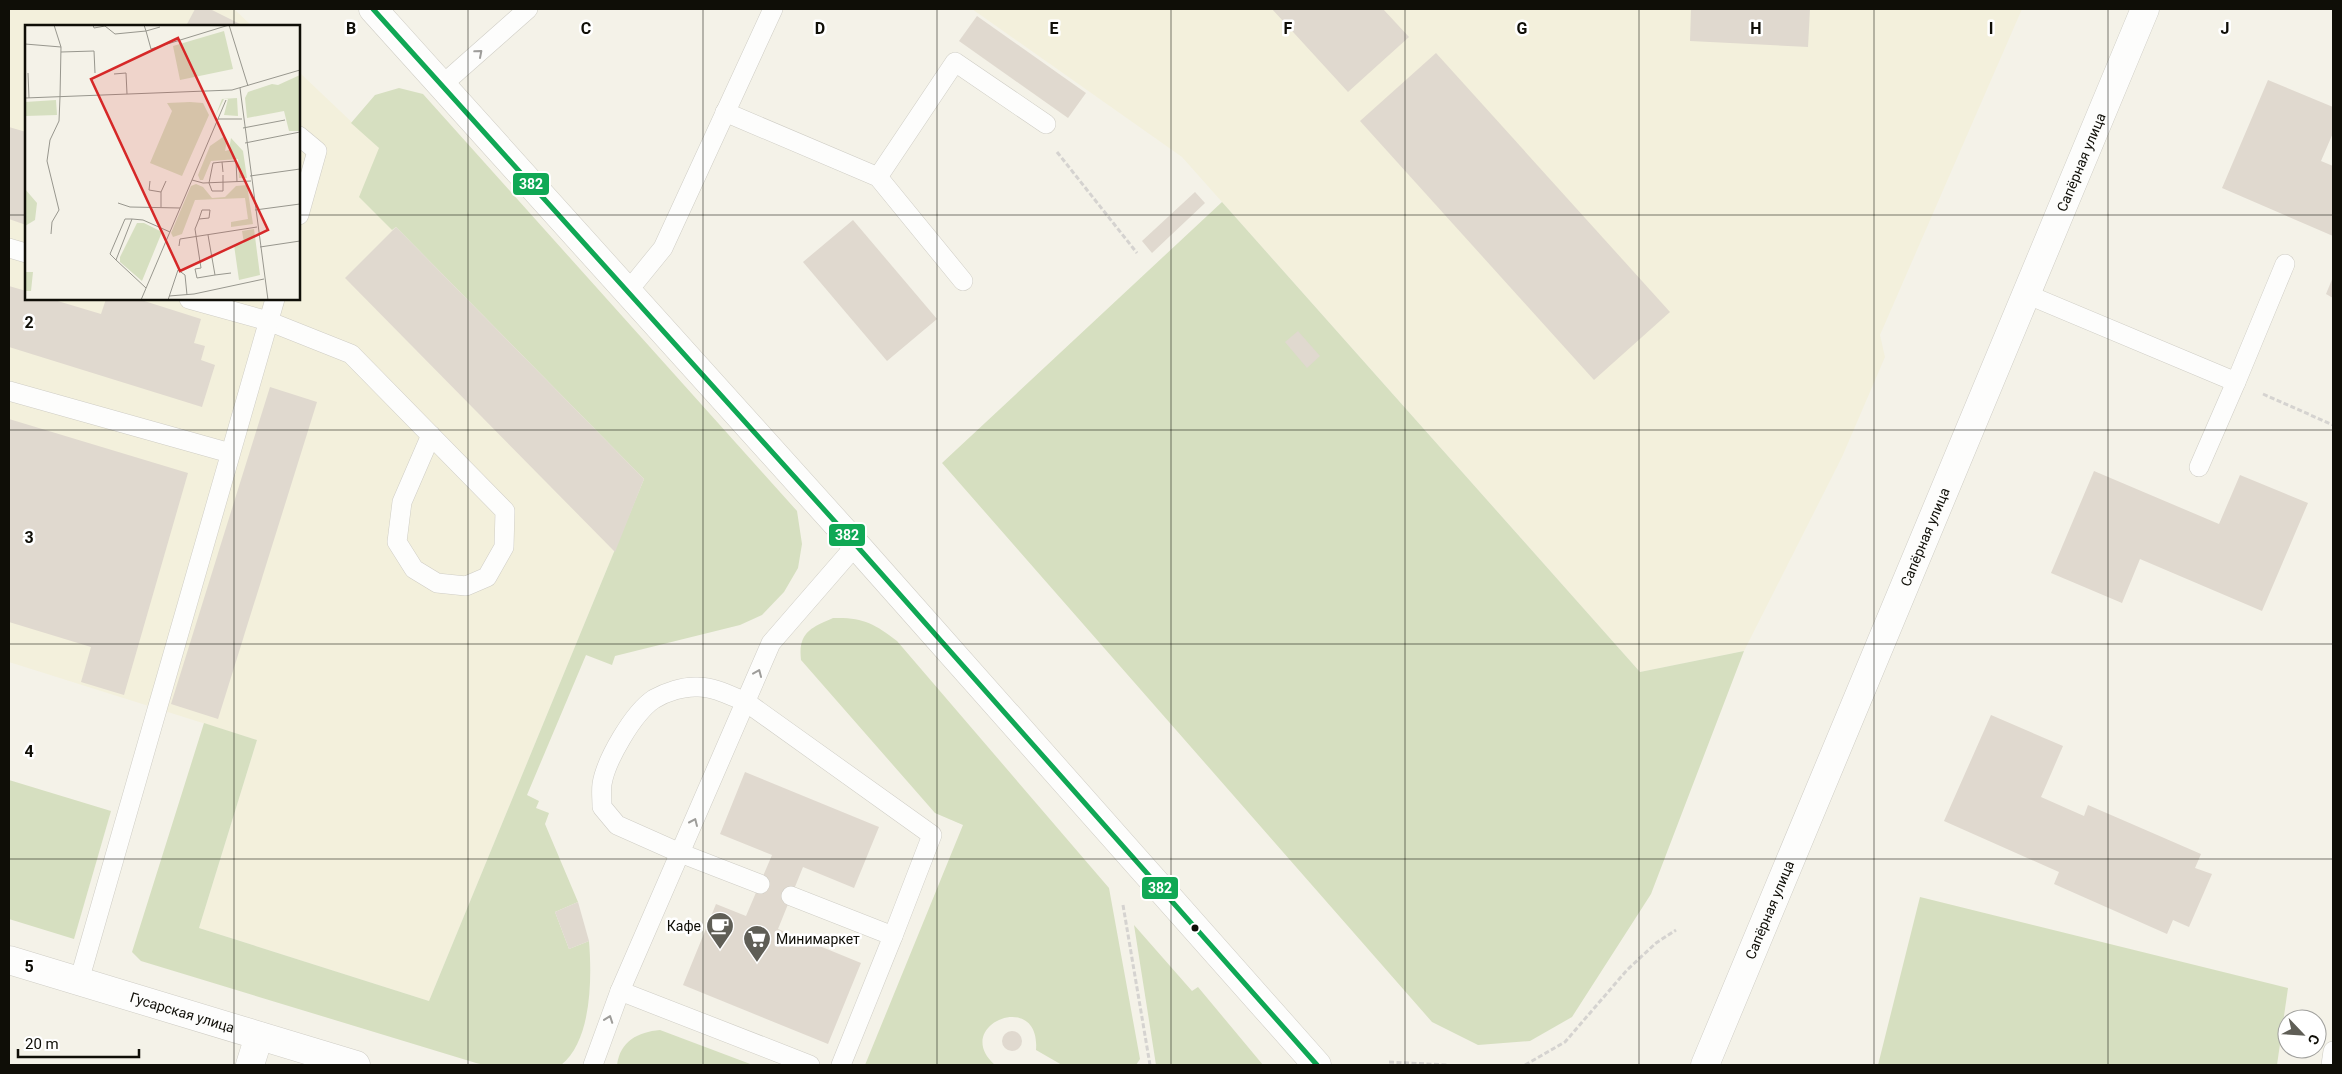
<svg xmlns="http://www.w3.org/2000/svg" width="2342" height="1074" viewBox="0 0 2342 1074" font-family="Roboto,sans-serif">
<rect width="100%" height="100%" fill="#f4f2e8"/>
<g fill="#f3f0dc">
<polygon points="9,9 234,9 252,26 26,26 26,299 299,299 299,72 379,148 392,230 396,227 644,479 429,1001 199,928 257,740 9,662"/>
<polygon points="972,9 2022,9 1880,335 1885,357 1842,457 1744,651 1640,672 1182,157"/>
</g>
<g fill="#d6dfc0">
<path d="M399,88L423,94L797,511L802,544L798,568L784,592L762,615L740,625L615,656L612,665L586,655L527,795L539,801L536,808L549,813L545,824L578,902L555,912L569,949L589,941C592,977 592,1041 561,1065H485L476,1063L141,961L132,952L204,723L257,740L199,928L429,1001L644,479L396,227L392,230L359,197L379,148L351,123L375,95Z"/>
<polygon points="1222,202 1640,672 1744,651 1651,894 1572,1017 1530,1041 1478,1045 1432,1022 942,463"/>
<path d="M833,618C862,617 874,623 897,641L1109,888L1140,1059L1136,1065H1062L1036,1050C1041,988 950,1025 995,1065H865L963,825L935,813L801,660C798,633 810,628 833,618Z"/>
<polygon points="9,780 111,811 74,939 9,919"/>
<polygon points="1920,897 2288,988 2277,1065 1878,1065"/>
<polygon points="1134,925 1192,991 1198,987 1263,1065 1156,1065"/>
<path d="M660,1030L753,1065H617C620,1041 638,1032 660,1030Z"/>
</g>
<g fill="#e0d9cf">
<polygon points="195,9 210,9 244,26 186,26"/>
<polygon points="1272,9 1383,9 1409,37 1348,92"/>
<polygon points="1691,9 1810,9 1808,47 1690,41"/>
<polygon points="977,16 1086,93 1068,118 959,41"/>
<polygon points="1436,53 1670,312 1594,380 1360,121"/>
<polygon points="2268,80 2333,107 2333,133 2321,161 2333,166 2333,236 2222,188"/>
<polygon points="9,127 26,132 26,225 9,219"/>
<polygon points="1195,192 1205,203 1152,253 1142,241"/>
<polygon points="853,220 937,319 887,361 803,262"/>
<polygon points="396,227 644,479 615,552 345,278"/>
<polygon points="2333,277 2333,298 2326,294"/>
<polygon points="9,286 26,291 26,299 51,299 101,314 106,299 138,299 201,319 194,343 205,346 201,360 215,365 202,407 9,347"/>
<polygon points="1298,331 1320,356 1307,368 1285,342"/>
<polygon points="270,387 317,402 218,719 171,704"/>
<polygon points="9,419 188,473 124,695 81,682 91,647 9,622"/>
<polygon points="2094,471 2219,524 2240,475 2308,503 2262,611 2140,559 2122,603 2051,573"/>
<polygon points="1991,715 2063,746 2041,797 2084,816 2088,805 2201,854 2195,868 2212,874 2189,927 2173,920 2167,934 2054,884 2059,872 1944,821"/>
<polygon points="745,772 879,827 854,888 803,867 778,929 861,963 828,1044 683,985 716,904 746,916 772,855 720,834"/>
<polygon points="578,902 589,941 569,949 555,912"/>
<circle cx="1012" cy="1041" r="10"/>
</g>
<g fill="none" stroke-linecap="round" stroke-linejoin="round">
<defs>
<g id="service">
<polyline points="442,85 528,9"/>
<polyline points="725,112 878,177 963,281"/>
<polyline points="299,136 317,151 299,215"/>
<polyline points="878,177 955,62 1046,124"/>
<polyline points="9,248 26,253"/>
<polyline points="628,291 663,248 773,9"/>
<polyline points="2026,294 2236,382 2285,264"/>
<polyline points="189,299 268,321 351,354 505,511 504,547 487,577 466,586 437,583 414,569 397,542 402,502 431,435"/>
<polyline points="9,391 230,453"/>
<polyline points="2199,467 2236,382"/>
<path d="M760,884L680,853L617,825L602,807C602,799 601,791 602,784C606,760 633,713 654,699C666,692 684,686 698,687C715,687 731,696 746,702L932,835L893,936L791,896"/>
<polyline points="79,981 275,299"/>
<polyline points="620,991 810,1065"/>
<polyline points="593,1065 620,991 771,643 856,545"/>
<polyline points="841,1065 893,936"/>
<polyline points="2331,1065 2333,1051"/>
</g>
<g id="minor">
<polyline points="373,9 856,545 1317,1065"/>
<path id="s1" d="M9,960L356,1065"/>
<polyline points="250,1065 259,1036"/>
</g>
<g id="tertiary">
<path id="s2" d="M1705,1065L2145,9"/>
</g>
</defs>
<use href="#service" stroke="#cfcdc5" stroke-width="20"/>
<use href="#minor" stroke="#cfcdc5" stroke-width="29"/>
<use href="#tertiary" stroke="#cfcdc5" stroke-width="29"/>
<g stroke="#d5d3d0" stroke-width="3" stroke-dasharray="5 2.5" stroke-linecap="butt">
<polyline points="1057,152 1137,253"/>
<polyline points="2263,394 2333,425"/>
<polyline points="1123,905 1150,1065"/>
<polyline points="1389,1062 1447,1065"/>
<polyline points="1525,1065 1565,1042 1627,970 1656,943 1676,930"/>
</g>
<use href="#service" stroke="#fdfdfc" stroke-width="19"/>
<use href="#minor" stroke="#fdfdfc" stroke-width="28"/>
<use href="#tertiary" stroke="#fdfdfc" stroke-width="28"/>
<defs>
<polyline id="bus-1" points="373,9 856,545 1317,1065"/>
</defs>
<use href="#bus-1" stroke="#fff" stroke-width="9"/>
<use href="#bus-1" stroke="#10a855" stroke-width="5"/>
</g>
<defs><path id="oneway-chevron" d="M-2-3.5L2.5 0L-2 3.5" fill="none" stroke-width="1.6" stroke-linecap="round" stroke-linejoin="round" transform="scale(1.25)"/></defs>
<g stroke="#9e9d9a">
<use href="#oneway-chevron" transform="translate(479 53) rotate(-41)"/>
<use href="#oneway-chevron" transform="translate(758 673) rotate(-67)"/>
<use href="#oneway-chevron" transform="translate(694 822) rotate(-66)"/>
<use href="#oneway-chevron" transform="translate(609 1019) rotate(-70)"/>
</g>
<path fill="none" stroke="#0f0e07" stroke-width="1" stroke-opacity="0.55" d="M234,9V26M468,9V1065M703,9V1065M937,9V1065M1171,9V1065M1405,9V1065M1639,9V1065M1874,9V1065M2108,9V1065M9,215H26M299,215H2333M234,299V1065M9,430H2333M9,644H2333M9,859H2333"/>
<defs>
<symbol id="cafe-pin" viewBox="-11 -11 22 30"><path d="M0 17L-7.5 6A9.5 9.5 0 1 1 7.5 6Z" fill="#5f5e56" stroke="#fff"/><path d="M-5.5-4.5H6V0H3Q3 3.5 0 3.5H-2.5Q-5.5 3.5-5.5 0ZM3-3.2v2h1.7v-2ZM-6 4.5H4V6H-6Z" fill="#fff"/></symbol>
<symbol id="supermarket-pin" viewBox="-11 -11 22 30"><path d="M0 17L-7.5 6A9.5 9.5 0 1 1 7.5 6Z" fill="#5f5e56" stroke="#fff"/><path d="M-6-5.5h2.5l.6 2H6L4.5 2H-2.5L-4.4-4H-6ZM-1.5 3.2a1.3 1.3 0 1 0 .1 0ZM3 3.2a1.3 1.3 0 1 0 .1 0Z" fill="#fff"/></symbol>
</defs>
<g fill-rule="evenodd">
<use href="#cafe-pin" x="704" y="910" width="32" height="43"/>
<use href="#supermarket-pin" x="741" y="923" width="32" height="43"/>
</g>
<circle fill="#0f0e07" stroke="#fff" stroke-width="2" cx="1195" cy="928" r="4.5"/>
<g text-anchor="middle" stroke-width="5" stroke-linejoin="round" paint-order="stroke">
<g font-size="14" fill="#0f0e07" stroke="#fff">
<text dy="5" stroke="none"><textPath href="#s2" startOffset="978">Сапёрная улица</textPath></text>
<text dy="5" stroke="none"><textPath href="#s2" startOffset="572">Сапёрная улица</textPath></text>
<text dy="5" stroke="none"><textPath href="#s2" startOffset="168">Сапёрная улица</textPath></text>
<text dy="5" stroke="none"><textPath href="#s1" startOffset="181">Гусарская улица</textPath></text>
</g>
<g font-size="14" fill="#0f0e07" stroke="#fff" text-anchor="end">
<text x="701" y="931">Кафе</text>
<text x="776" y="944" text-anchor="start">Минимаркет</text>
</g>
</g>
<g transform="translate(25 25)">
<rect width="275" height="275" fill="#f4f2e8"/>
<path d="M199,6L208,44L155,55L148,21ZM275,50V106H264L259,86L222,93L220,73L223,67L247,59L253,60ZM212,73L213,91L199,90L203,74H199L190,92L197,74ZM31,75L32,90L0,91V77ZM165,77L178,78L184,90L157,151L125,138L147,86L142,78ZM198,112L202,115L200,126L204,125L206,113L218,126L222,153H214L213,134L186,136L178,155H175L173,150L185,121ZM171,159L178,162L187,173L200,172L211,161L222,160L228,199L206,202V197L223,194L220,173L170,175L157,209L148,212L146,208L166,161ZM0,164L12,178L10,195L0,201ZM112,198H119L137,207L117,256L95,237V232ZM229,204L235,250L214,255L209,220L219,218L217,206ZM0,247H8L6,266H0Z" fill="#d6dfc0"/>
<path fill="none" stroke="#98978e" stroke-width="1" d="M68,0L69,3L80,1L90,9L121,6L126,24L204,0M119,0L121,6L135,2M204,0L223,61M0,19L36,22M36,27L69,26L70,48M3,48L4,73M89,49L101,48L102,69M215,63L243,275M0,73L207,65L275,45M193,94H217M218,103L260,95M220,118L275,107M197,137L211,136L212,157M198,147L197,137L188,138L184,158L187,166H198V150M225,151L275,144M167,155L178,158L226,156M125,156L124,165L136,167M93,178L105,182L155,183M136,182V167L141,156M230,185L275,179M174,194L184,193L185,185H177L174,194L170,204L176,243L170,244L172,253L190,250L183,210M26,209L27,197L34,185L22,136L25,115L34,96L35,72L36,22L29,0M154,221L155,214L232,202M235,222L275,216M91,235L85,229L100,194H107M190,250L206,248M121,263L91,235L107,194L118,195L145,207M144,271L169,269L239,254M116,275L201,75M143,275L153,245L160,250L162,270"/>
<path fill="#d62828" fill-opacity="0.15" stroke="#d62828" stroke-width="2.5" d="M153,13L243,205L155,246L66,54Z"/>
<rect width="275" height="275" fill="none" stroke="#0f0e07" stroke-width="2.5"/>
</g>
<g font-size="16" text-anchor="middle" font-weight="bold" fill="#0f0e07" stroke="#fff" stroke-width="5" stroke-linejoin="round" paint-order="stroke">
<text x="351" y="34">B</text>
<text x="586" y="34">C</text>
<text x="820" y="34">D</text>
<text x="1054" y="34">E</text>
<text x="1288" y="34">F</text>
<text x="1522" y="34">G</text>
<text x="1756" y="34">H</text>
<text x="1991" y="34">I</text>
<text x="2225" y="34">J</text>
<text x="29" y="328">2</text>
<text x="29" y="543">3</text>
<text x="29" y="757">4</text>
<text x="29" y="972">5</text>
</g>
<g stroke="#fff" stroke-width="2">
<rect x="512" y="172" width="38" height="24" rx="5" fill="#10a855"/>
<rect x="828" y="523" width="38" height="24" rx="5" fill="#10a855"/>
<rect x="1141" y="876" width="38" height="24" rx="5" fill="#10a855"/>
</g>
<g font-size="14" text-anchor="middle" font-weight="bold" fill="#fff">
<text x="531" y="189">382</text>
<text x="847" y="540">382</text>
<text x="1160" y="893">382</text>
</g>
<rect width="2342" height="1074" fill="none" stroke="#0f0e07" stroke-width="20"/>
<g transform="translate(2302 1034) rotate(115)"><circle r="24" fill="#ffffff" stroke="#9f9f9c"/>
<path d="M0-4L9 19L0 12L-9 19Z" fill="#5f5e56"/>
<text y="-8" font-size="14" font-weight="bold" text-anchor="middle" fill="#0f0e07">С</text>
</g>
<path d="M18 1049v8h121v-8" fill="none" stroke="#0f0e07" stroke-width="2.5"/>
<text x="25" y="1049" font-size="15" fill="#0f0e07" stroke="#ffffff" stroke-width="4" paint-order="stroke">20 m</text>
</svg>
